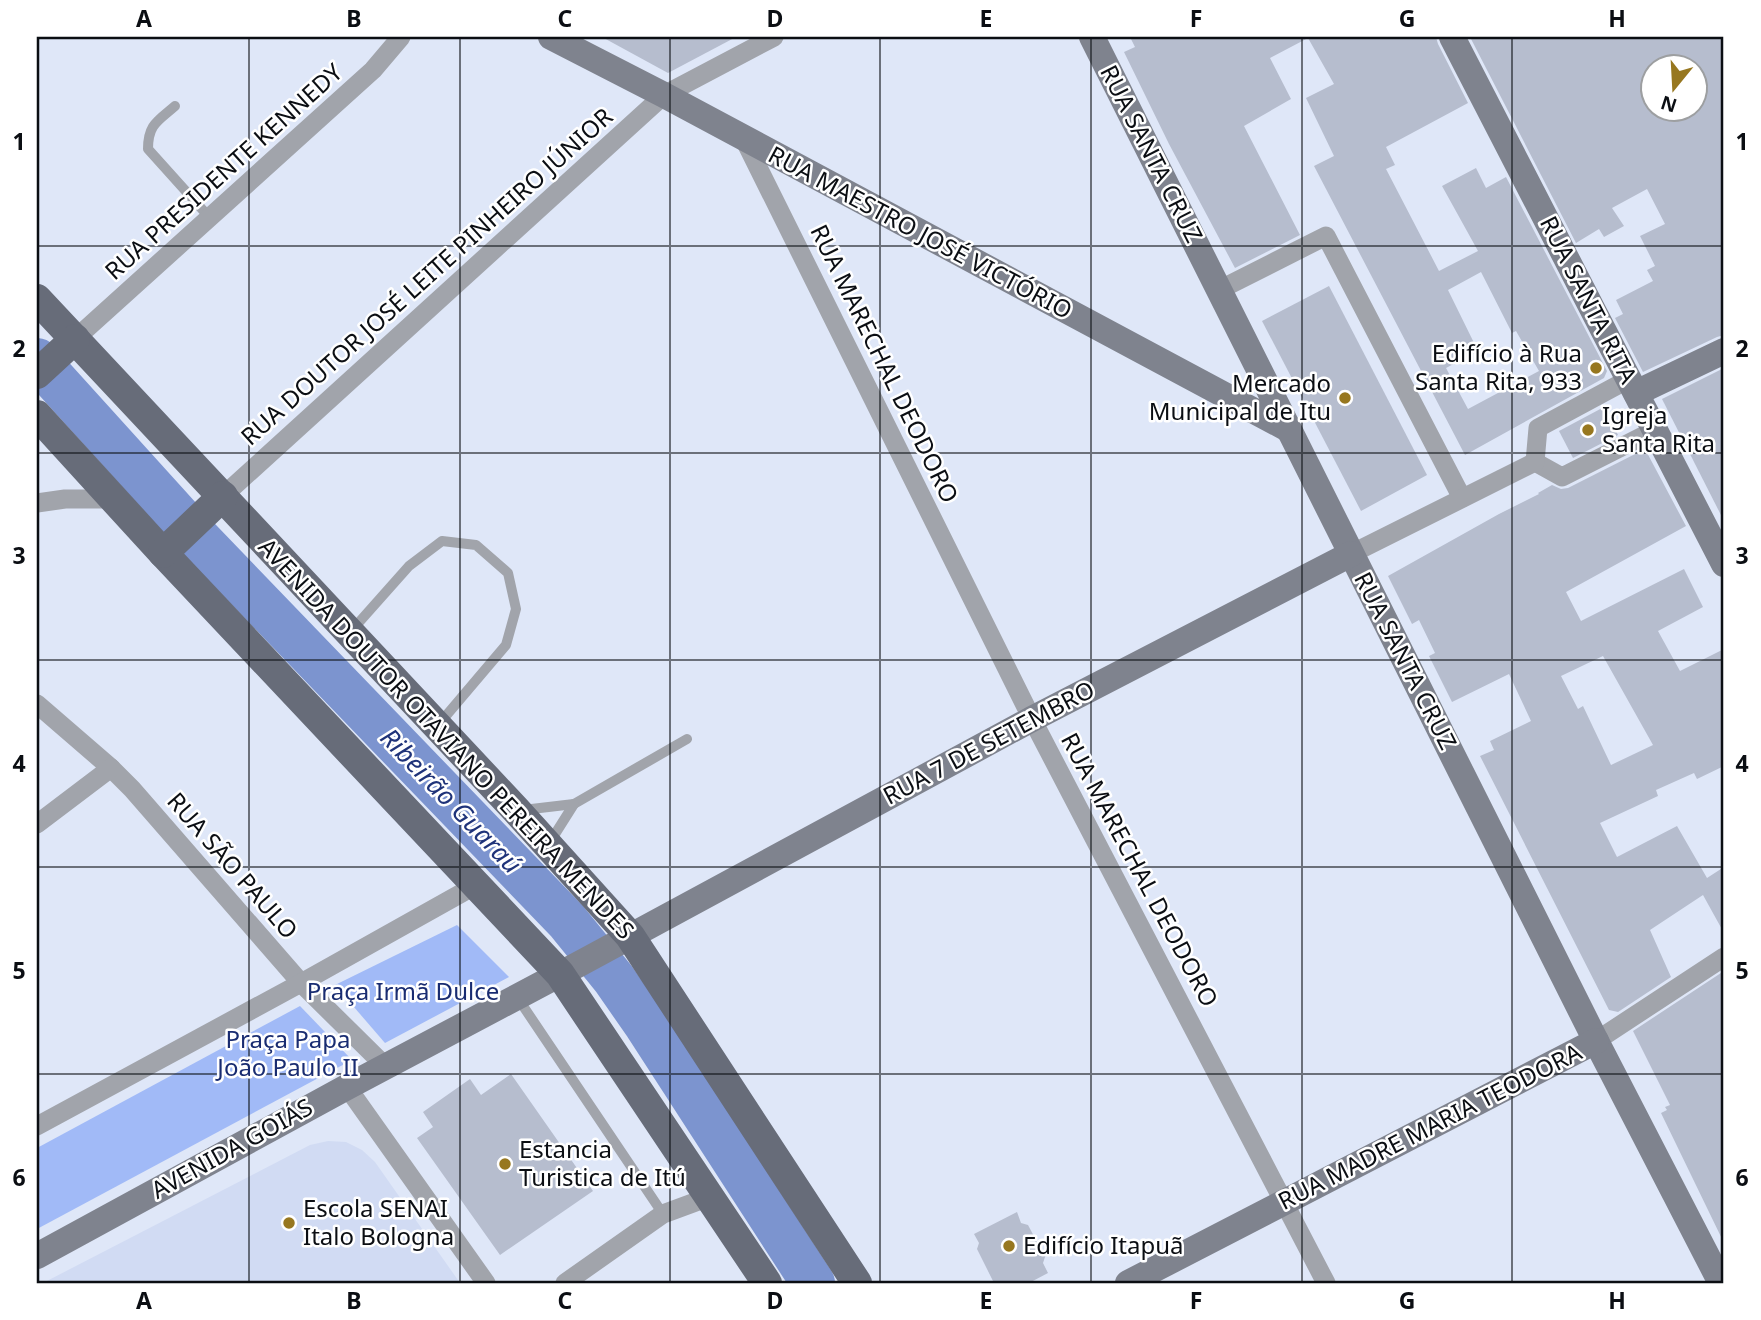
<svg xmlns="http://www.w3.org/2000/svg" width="1761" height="1320" viewBox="0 0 1761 1320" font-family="'Noto Sans',sans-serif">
<rect width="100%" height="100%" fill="#dfe7f8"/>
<polygon fill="#d1dbf3" points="328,1141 346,1142 362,1150 375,1162 460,1283 43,1283 310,1145"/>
<g fill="#a1baf7">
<polygon points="457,925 509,977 385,1043 335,985"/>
<polygon points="300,1006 352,1060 37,1229 37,1148"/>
</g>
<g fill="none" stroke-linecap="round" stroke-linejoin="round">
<polyline stroke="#7c94cf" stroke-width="44" points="37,360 199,539 567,921 614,979 646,1025 813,1283"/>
</g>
<g fill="#b6bdce" fill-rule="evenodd">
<polygon points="602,37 736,37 668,73"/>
<path d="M1130,37H1436L1438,44L1468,103L1386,147L1395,165L1386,169L1439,271L1478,251L1442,186L1476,168L1486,188L1506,177L1607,371L1604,378L1465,455L1314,166L1334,156L1306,98L1334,84L1308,38L1270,58L1291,99L1244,126L1300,235L1235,268L1169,144L1124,52L1135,47ZM1481,272L1512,333L1516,331L1539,371L1468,409L1446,368L1478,351L1448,290Z"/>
<path d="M1470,37H1724V335L1717,337L1643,372L1615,318L1623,314L1616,300L1653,281L1647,270L1655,266L1640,236L1665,224L1647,189L1612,208L1624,226L1604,237L1599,229L1576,243ZM1653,66H1695V108H1653Z"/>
<polygon points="1329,286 1427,475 1361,511 1262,321"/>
<polygon points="1722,369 1724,374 1724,521 1662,399"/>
<polygon points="1604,407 1618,435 1573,458 1559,431"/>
<path d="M1645,449L1686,526L1566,592L1581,621L1684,569L1703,607L1658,631L1680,671L1724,649V766L1697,779L1694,773L1656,790L1658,796L1600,823L1617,857L1677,826L1707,878L1724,867V933L1703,895L1650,930L1671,977L1618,1012L1609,1010L1480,756L1494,750L1490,741L1531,721L1509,674L1452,702L1429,656L1435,653L1419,620L1412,624L1388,576L1499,514L1539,494L1538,493L1552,485L1561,489L1568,488ZM1603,656L1653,745L1611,765L1583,706L1578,709L1561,676Z"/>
<polygon points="1724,971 1724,1243 1661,1113 1667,1110 1665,1107 1670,1105 1633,1031"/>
<polygon points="511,1074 593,1191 500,1255 417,1138 433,1127 423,1112 470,1079 481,1095"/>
<polygon points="1017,1212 1021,1223 1028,1225 1045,1257 1043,1263 1048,1273 1029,1283 994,1283 977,1249 979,1243 974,1234"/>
</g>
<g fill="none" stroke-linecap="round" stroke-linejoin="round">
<g stroke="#a1a4ab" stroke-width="10">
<path d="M175,106C158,121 148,124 148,149L210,218"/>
<polyline points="353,629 409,566 442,541 476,545 508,573 516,609 506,645 439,724"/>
<polyline points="523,810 574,804 687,739"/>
<polyline points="550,842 574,804"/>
<polyline points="517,997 663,1214"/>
</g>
<g stroke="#a1a4ab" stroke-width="19">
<polyline points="744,139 1032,719 1326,1283"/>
<polyline points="1219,290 1326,236 1462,498"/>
<polyline points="75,339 373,70 401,37"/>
<polyline points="1535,462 1562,477 1655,430"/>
<polyline points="223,496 664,95 774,37"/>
<polyline points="37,503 65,499 113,499"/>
<polyline points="1351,554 1535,462 1538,428 1629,379"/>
<polyline points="37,704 111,768 132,789 301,983 385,1066"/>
<polyline points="37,824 111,768"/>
<polyline points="1596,1041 1724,957"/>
<polyline points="347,1087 486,1283"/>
<polyline points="37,1126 301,983 476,885"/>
<polyline points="565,1283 663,1214 709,1197"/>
</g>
<g stroke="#7f838e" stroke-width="26">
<polyline points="551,37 664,95 1288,429"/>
<polyline points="1092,37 1596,1041 1721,1283"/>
<polyline points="1452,37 1724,564"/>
<polyline points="1636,393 1724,351"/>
<polyline points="37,1256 347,1087 581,963 1032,719 1351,554"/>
<polyline points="1128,1283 1596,1041"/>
</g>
<g stroke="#676c79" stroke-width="30">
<polyline points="37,299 516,810 630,936 857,1283"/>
<polyline points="37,374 75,339"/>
<polyline points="37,415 163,553 560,974 767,1283"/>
<polyline points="163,553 223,496"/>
</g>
</g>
<path fill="none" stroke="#0b0e13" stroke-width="2" stroke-opacity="0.55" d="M249,37V1283M460,37V1283M670,37V1283M880,37V1283M1091,37V1283M1302,37V1283M1512,37V1283M37,246H1724M37,453H1724M37,660H1724M37,867H1724M37,1074H1724"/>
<g fill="#97771f" stroke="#fff" stroke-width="2.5">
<circle cx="1596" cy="368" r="7"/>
<circle cx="1345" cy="398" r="7"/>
<circle cx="1588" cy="430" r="7"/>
<circle cx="505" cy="1164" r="7"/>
<circle cx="289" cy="1223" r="7"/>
<circle cx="1009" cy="1246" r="7"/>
</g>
<g text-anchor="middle" stroke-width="5" stroke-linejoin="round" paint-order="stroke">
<g font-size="24" fill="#0b0e13" stroke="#fff">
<text transform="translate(1151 154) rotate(63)" y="8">RUA SANTA CRUZ</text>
<text transform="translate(224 172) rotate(-42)" y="8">RUA PRESIDENTE KENNEDY</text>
<text transform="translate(920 233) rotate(28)" y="8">RUA MAESTRO JOSÉ VICTÓRIO</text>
<text transform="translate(427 277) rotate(-42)" y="8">RUA DOUTOR JOSÉ LEITE PINHEIRO JÚNIOR</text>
<text transform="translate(1588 300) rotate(63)" y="8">RUA SANTA RITA</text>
<text transform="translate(884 364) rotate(64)" y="8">RUA MARECHAL DEODORO</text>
<text transform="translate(1405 661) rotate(63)" y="8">RUA SANTA CRUZ</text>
<text transform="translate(446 739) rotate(47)" y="8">AVENIDA DOUTOR OTAVIANO PEREIRA MENDES</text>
<text transform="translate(989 743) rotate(-28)" y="8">RUA 7 DE SETEMBRO</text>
<text transform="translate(232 866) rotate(49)" y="8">RUA SÃO PAULO</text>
<text transform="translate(1139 870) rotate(62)" y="8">RUA MARECHAL DEODORO</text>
<text transform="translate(1430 1127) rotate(-27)" y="8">RUA MADRE MARIA TEODORA</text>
<text transform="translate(232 1149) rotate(-29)" y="8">AVENIDA GOIÁS</text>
</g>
<g font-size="24" fill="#0b0e13" stroke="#fff" text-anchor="start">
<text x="1582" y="362" text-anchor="end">Edifício à Rua<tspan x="1582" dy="28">Santa Rita, 933</tspan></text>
<text x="1331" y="392" text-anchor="end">Mercado<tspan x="1331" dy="28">Municipal de Itu</tspan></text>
<text x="1602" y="424">Igreja<tspan x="1602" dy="28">Santa Rita</tspan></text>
<text x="519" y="1158">Estancia<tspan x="519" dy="28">Turistica de Itú</tspan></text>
<text x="303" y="1217">Escola SENAI<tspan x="303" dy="28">Italo Bologna</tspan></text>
<text x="1023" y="1254">Edifício Itapuã</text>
</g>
<g font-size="24" fill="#192c71" stroke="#fff">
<text x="403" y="1000">Praça Irmã Dulce</text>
<text x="288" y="1048">Praça Papa<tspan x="288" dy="28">João Paulo II</tspan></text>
</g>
<g font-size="26" font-style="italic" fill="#1f3379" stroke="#fff">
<text transform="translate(451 801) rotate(46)" y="9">Ribeirão Guaraú</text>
</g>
</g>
<rect width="1761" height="1320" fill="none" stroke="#ffffff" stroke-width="77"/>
<g transform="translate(1674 88) rotate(198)"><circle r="33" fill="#ffffff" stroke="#9d9fa1" stroke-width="2"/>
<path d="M0-5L12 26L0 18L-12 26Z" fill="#97771f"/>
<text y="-10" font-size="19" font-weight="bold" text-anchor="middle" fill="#0b0e13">N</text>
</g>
<rect x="38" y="38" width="1684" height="1244" fill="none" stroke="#0b0e13" stroke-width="2.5"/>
<g font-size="23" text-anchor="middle" font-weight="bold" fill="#0b0e13">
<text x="144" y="27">A</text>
<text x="354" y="27">B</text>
<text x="565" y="27">C</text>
<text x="775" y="27">D</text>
<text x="986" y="27">E</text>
<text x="1196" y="27">F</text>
<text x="1407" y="27">G</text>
<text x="1617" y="27">H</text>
<text x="19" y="150">1</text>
<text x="1742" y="150">1</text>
<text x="19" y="357">2</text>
<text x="1742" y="357">2</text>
<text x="19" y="564">3</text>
<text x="1742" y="564">3</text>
<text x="19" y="772">4</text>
<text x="1742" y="772">4</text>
<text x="19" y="979">5</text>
<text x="1742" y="979">5</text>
<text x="19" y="1186">6</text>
<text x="1742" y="1186">6</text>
<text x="144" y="1309">A</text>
<text x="354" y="1309">B</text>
<text x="565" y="1309">C</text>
<text x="775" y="1309">D</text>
<text x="986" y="1309">E</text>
<text x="1196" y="1309">F</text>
<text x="1407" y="1309">G</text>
<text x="1617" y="1309">H</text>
</g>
</svg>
